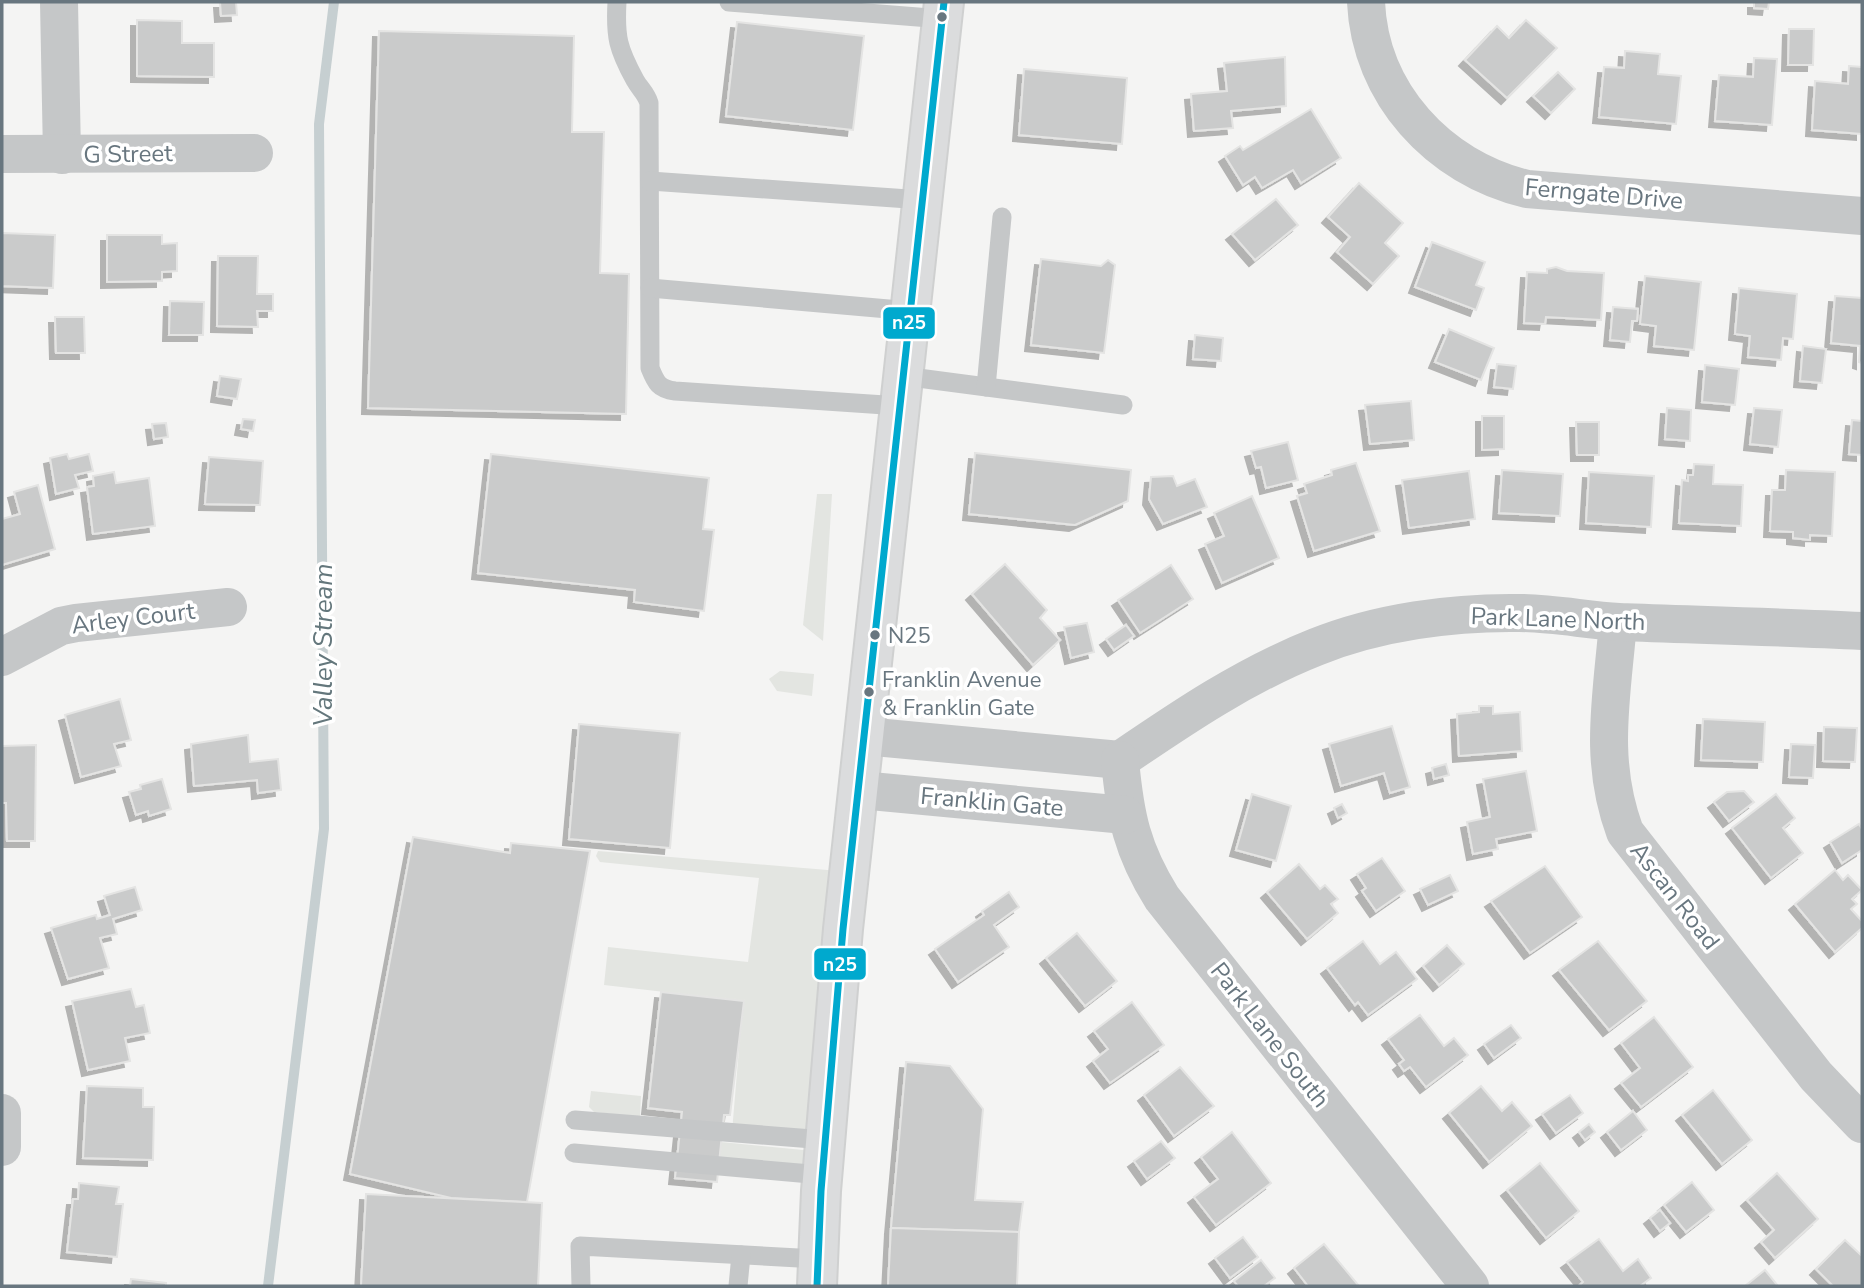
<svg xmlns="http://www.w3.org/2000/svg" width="1864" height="1288" viewBox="0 0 1864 1288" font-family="'Nunito Sans',sans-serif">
<defs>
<filter id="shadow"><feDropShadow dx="-6" dy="6" stdDeviation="0" flood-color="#0004"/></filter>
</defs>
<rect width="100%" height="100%" fill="#f4f4f3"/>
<g fill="#e3e5e1">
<polygon points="817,494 832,494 823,641 803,625"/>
<polygon points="780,671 814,674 812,696 777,691 769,679"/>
<polygon points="598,851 851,872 825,1140 732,1132 743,1001 604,985 608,947 748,962 759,878 600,862 596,856"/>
<polygon points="591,1091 641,1096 640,1117 594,1112 589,1107"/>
<polygon points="721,1142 824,1152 822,1175 719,1166"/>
</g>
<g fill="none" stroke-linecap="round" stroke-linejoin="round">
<polyline stroke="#c6cfd1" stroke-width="10" points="268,1286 324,829 319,124 334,2"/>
</g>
<g fill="#cacbcb" stroke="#e4e4e3" stroke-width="2" filter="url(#shadow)">
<polygon points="220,2 236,2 237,15 221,16"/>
<polygon points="1754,2 1769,2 1768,9 1754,8"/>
<polygon points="137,20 182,21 182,43 214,43 214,77 137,76"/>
<polygon points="1526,20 1557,48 1507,98 1465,60 1497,26 1509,38"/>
<polygon points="737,22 864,36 853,130 726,116"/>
<polygon points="1789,29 1814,29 1813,65 1788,65"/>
<polygon points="379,31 574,36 572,132 604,132 600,273 629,274 626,414 368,408"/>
<polygon points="1625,51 1660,54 1658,74 1681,76 1676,124 1599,117 1604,67 1624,68"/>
<polygon points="1285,57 1286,106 1231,111 1233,128 1194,131 1191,94 1227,91 1224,63"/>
<polygon points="1754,58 1777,59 1772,125 1715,121 1719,75 1753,77"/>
<polygon points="1849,66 1862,67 1862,134 1812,130 1815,81 1848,84"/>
<polygon points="1024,69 1127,78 1122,144 1019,135"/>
<polygon points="1558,72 1575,89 1551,113 1533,96"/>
<polygon points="1311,109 1341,158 1301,183 1293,170 1262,188 1255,177 1243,185 1225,156 1240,146 1243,150"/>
<polygon points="1359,183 1403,223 1385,243 1399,256 1373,284 1337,252 1350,237 1328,217"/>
<polygon points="1276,199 1298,225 1255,260 1232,234"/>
<polygon points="2,233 55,235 53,288 2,286"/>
<polygon points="107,235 162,235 162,244 177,243 177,271 162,272 162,281 107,282"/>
<polygon points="1432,242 1485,262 1476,285 1484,288 1476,310 1415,287"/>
<polygon points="218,256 258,256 257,294 273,294 273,311 257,311 258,327 217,326"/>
<polygon points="1041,259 1101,266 1108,260 1115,265 1104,353 1031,345"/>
<polygon points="1556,267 1567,271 1604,273 1601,320 1546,317 1545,324 1524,323 1527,272 1547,273 1547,269"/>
<polygon points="1645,276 1701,282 1694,350 1654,346 1656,326 1640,324"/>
<polygon points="1739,288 1797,294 1793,339 1783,338 1781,360 1748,357 1750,336 1735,334"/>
<polygon points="1835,296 1862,298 1862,363 1859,362 1860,346 1831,343"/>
<polygon points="170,301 204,302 203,335 169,335"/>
<polygon points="1613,307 1638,309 1637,321 1632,321 1630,342 1610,340"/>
<polygon points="55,317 84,317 85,353 56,353"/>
<polygon points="1449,329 1494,348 1481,380 1435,362"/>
<polygon points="1195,335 1223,338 1221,361 1193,359"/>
<polygon points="1803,346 1826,349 1822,383 1800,381"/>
<polygon points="1497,364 1516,366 1513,389 1494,387"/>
<polygon points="1705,365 1739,369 1735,405 1702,402"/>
<polygon points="220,376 241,379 237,399 217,396"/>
<polygon points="1411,401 1414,440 1370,444 1365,405"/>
<polygon points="1667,408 1691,410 1690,441 1665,439"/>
<polygon points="1754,408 1782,410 1778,447 1750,444"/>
<polygon points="1482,416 1504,416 1504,449 1482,450"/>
<polygon points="243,419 255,420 253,431 241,429"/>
<polygon points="1852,420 1862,421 1862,455 1849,454"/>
<polygon points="1576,422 1599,422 1599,455 1577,455"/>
<polygon points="166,423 168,437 154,439 152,424"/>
<polygon points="1288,442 1298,480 1266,488 1261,467 1256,468 1251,451"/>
<polygon points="975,453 1131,470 1128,501 1075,525 969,514"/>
<polygon points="67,454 69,459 89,454 93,471 75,475 79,488 56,494 50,458"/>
<polygon points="491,454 709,478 703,529 714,530 704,611 634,602 635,590 478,573"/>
<polygon points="209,457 263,461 260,505 205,504"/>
<polygon points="1356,463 1380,531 1314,551 1297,496 1307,493 1304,484 1332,475 1331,470"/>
<polygon points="1694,464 1714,465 1713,484 1743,485 1741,526 1679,523 1682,480 1688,481 1688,475 1693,475"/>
<polygon points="1502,470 1563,474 1560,516 1499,513"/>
<polygon points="1786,470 1835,472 1832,536 1810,535 1810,540 1793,538 1793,532 1770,531 1772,490 1785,490"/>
<polygon points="1469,471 1475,519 1409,528 1402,480"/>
<polygon points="114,472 116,483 149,478 155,526 93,534 87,487 94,486 93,476"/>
<polygon points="1589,472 1654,476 1651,527 1586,523"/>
<polygon points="1173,476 1177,486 1195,479 1207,507 1163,524 1149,499 1151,477"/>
<polygon points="38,485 55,549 2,565 2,519 20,514 14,492"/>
<polygon points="1252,496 1279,558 1222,583 1205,544 1224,536 1214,513"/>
<polygon points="1005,564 1047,610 1040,618 1060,640 1033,665 972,594"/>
<polygon points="1171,565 1193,599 1140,633 1118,600"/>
<polygon points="1087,623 1094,652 1071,658 1064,627"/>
<polygon points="1126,625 1134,636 1114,650 1106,639"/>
<polygon points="120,699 131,740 114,744 121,766 81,777 65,715"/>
<polygon points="1479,706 1493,706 1493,714 1520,712 1522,751 1459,756 1457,714 1479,712"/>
<polygon points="1703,719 1765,722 1763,762 1701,760"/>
<polygon points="579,724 680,733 670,848 569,839"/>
<polygon points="1392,726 1410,787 1390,793 1384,773 1341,786 1329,744"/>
<polygon points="1824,727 1857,728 1855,762 1823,761"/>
<polygon points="248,735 250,762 278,759 281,790 258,793 257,780 194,786 191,744"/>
<polygon points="1791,744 1815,745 1813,778 1789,777"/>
<polygon points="36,745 35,841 7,841 6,803 2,803 2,746"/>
<polygon points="1446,764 1449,775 1434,779 1432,768"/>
<polygon points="1526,771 1537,831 1496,839 1498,849 1473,854 1467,822 1490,817 1483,779"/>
<polygon points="162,779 171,809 149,816 148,811 136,815 129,792 141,789 140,785"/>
<polygon points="1744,791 1754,802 1729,821 1714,802 1727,792"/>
<polygon points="1252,794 1291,806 1276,861 1236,850"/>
<polygon points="1776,794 1795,818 1783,828 1803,853 1771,878 1732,828"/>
<polygon points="1342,804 1347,813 1338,818 1334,808"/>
<polygon points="1859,824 1862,829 1862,850 1842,863 1830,842"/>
<polygon points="413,837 510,853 511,843 590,851 527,1202 451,1198 350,1174"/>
<polygon points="1382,858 1405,891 1376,911 1362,891 1366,888 1357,874"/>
<polygon points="1299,864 1320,889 1325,885 1338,899 1331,904 1338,913 1307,939 1267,892"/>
<polygon points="1545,866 1582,917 1530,953 1491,901"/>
<polygon points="1835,870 1843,880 1848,875 1862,890 1852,899 1857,904 1851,909 1862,921 1862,928 1835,952 1795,904"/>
<polygon points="1450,875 1458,891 1428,905 1420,889"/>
<polygon points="135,887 142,910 113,919 117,934 100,938 109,968 68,979 51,928 96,915 97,919 110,915 104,896"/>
<polygon points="1009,892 1019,907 994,925 1009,947 958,982 935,949 984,915 982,911"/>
<polygon points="1077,933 1117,981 1085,1006 1046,958"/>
<polygon points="1363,941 1380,964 1396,952 1417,979 1368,1015 1358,1002 1355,1005 1327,968"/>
<polygon points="1598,941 1647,1001 1609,1030 1559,970"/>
<polygon points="1447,945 1464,964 1439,985 1423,966"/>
<polygon points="131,989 136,1007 144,1005 150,1033 125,1038 130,1061 88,1070 72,1001"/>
<polygon points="661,992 744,1001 730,1115 724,1115 717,1182 675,1178 682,1112 648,1108"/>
<polygon points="1132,1002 1164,1045 1110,1083 1093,1061 1108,1049 1094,1031"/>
<polygon points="1420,1015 1444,1046 1454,1038 1468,1055 1426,1087 1410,1067 1404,1071 1399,1064 1404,1060 1388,1039"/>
<polygon points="1654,1017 1693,1067 1641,1107 1621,1083 1640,1068 1621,1043"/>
<polygon points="1511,1025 1521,1038 1494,1058 1484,1044"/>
<polygon points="906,1062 950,1066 983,1109 975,1200 1023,1202 1019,1232 891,1228"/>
<polygon points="1180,1067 1214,1106 1174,1136 1144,1095"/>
<polygon points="87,1086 143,1088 143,1107 154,1107 153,1160 83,1158"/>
<polygon points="1481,1086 1502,1111 1512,1102 1532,1126 1489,1162 1449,1113"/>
<polygon points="1713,1090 1752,1140 1722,1164 1682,1115"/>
<polygon points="1570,1095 1583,1113 1556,1133 1542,1114"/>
<polygon points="1633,1111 1647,1130 1621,1150 1607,1132"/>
<polygon points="1589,1124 1595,1132 1585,1140 1579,1132"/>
<polygon points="1232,1132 1271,1183 1216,1225 1194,1197 1218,1179 1201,1157"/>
<polygon points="1161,1141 1175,1158 1147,1179 1134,1161"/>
<polygon points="1540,1163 1579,1211 1546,1238 1507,1190"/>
<polygon points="1777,1173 1818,1219 1775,1258 1761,1242 1774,1230 1747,1200"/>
<polygon points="1692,1182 1714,1210 1686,1232 1664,1205"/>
<polygon points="79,1183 119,1187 116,1204 123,1204 117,1257 67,1252 73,1199 78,1199"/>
<polygon points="366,1194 542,1203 538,1286 361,1286"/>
<polygon points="1660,1210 1670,1223 1660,1231 1650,1218"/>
<polygon points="891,1228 1019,1232 1017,1286 888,1286"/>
<polygon points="1243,1237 1258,1257 1230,1278 1215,1258"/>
<polygon points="1599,1239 1623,1271 1638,1259 1651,1278 1640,1286 1579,1286 1583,1282 1567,1262"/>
<polygon points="1845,1240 1862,1256 1862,1286 1833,1286 1816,1269"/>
<polygon points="1324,1244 1359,1286 1308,1286 1294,1268"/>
<polygon points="1261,1260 1275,1278 1264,1286 1238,1286 1234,1281"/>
<polygon points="1765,1270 1778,1286 1745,1286"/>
<polygon points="131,1279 166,1283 166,1286 130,1286"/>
</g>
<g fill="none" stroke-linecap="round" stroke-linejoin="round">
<defs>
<polyline id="secondary" points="817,1286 821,1191 843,929 944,2"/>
</defs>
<use href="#secondary" stroke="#cfd0d0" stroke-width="42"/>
<g stroke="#c5c7c8" stroke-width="19">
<path d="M617,2C615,37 618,49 635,80C640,89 646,93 649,103L650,368C656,383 659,389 675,391L900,406"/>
<polyline points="729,2 943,19"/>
<polyline points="650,181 923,200"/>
<polyline points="650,288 911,311"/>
<polyline points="903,376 1123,405"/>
<polyline points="986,387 1002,217"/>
<polyline points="575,1120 825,1140"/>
<polyline points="574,1153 822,1175"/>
<polyline points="581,1286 580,1246 817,1259"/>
<polyline points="738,1286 741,1255"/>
</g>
<g stroke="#c5c7c8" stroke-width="38">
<polyline points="59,2 62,155"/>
<path d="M1366,2C1370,93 1438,168 1527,189L1862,216"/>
<polyline points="2,154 254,153"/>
<path d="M1618,622C1612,697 1598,759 1625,832L1816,1076L1862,1124"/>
<polyline points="2,657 61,626 76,623 228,607"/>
<polyline points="864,736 1120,760"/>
<path d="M1120,760C1183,717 1245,675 1316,647C1378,622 1453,612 1519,613C1552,613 1586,620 1619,622C1700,625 1781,627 1862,631"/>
<path d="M1120,760C1125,816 1132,850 1162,898L1470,1286"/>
<polyline points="860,790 1125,815"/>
<polyline points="2,1113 2,1147"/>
</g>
<use href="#secondary" stroke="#dbdcdd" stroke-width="38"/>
<defs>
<polyline id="bus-1" points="817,1286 821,1191 843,929 944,2"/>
</defs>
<use href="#bus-1" stroke="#fff" stroke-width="12"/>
<use href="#bus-1" stroke="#00a9ce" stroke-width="7"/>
</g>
<g fill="#68767f" stroke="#fff" stroke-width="2.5">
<circle cx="942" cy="17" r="6"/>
<circle cx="875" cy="635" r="6"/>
<circle cx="869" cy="692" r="6"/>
</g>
<g text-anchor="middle" stroke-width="7" stroke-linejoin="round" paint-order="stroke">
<g font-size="22" fill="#68767f" stroke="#fff" text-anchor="start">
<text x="888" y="643">N25</text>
<text x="882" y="687">Franklin Avenue<tspan x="882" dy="28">&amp; Franklin Gate</tspan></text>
</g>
<g font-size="24" fill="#68767f" stroke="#fff">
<text transform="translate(128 154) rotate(-1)" y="8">G Street</text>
<text transform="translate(1604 194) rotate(5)" y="8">Ferngate Drive</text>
<text transform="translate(133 618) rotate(-7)" y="8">Arley Court</text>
<text transform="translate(1558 619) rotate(2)" y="8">Park Lane North</text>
<text transform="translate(992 802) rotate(5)" y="8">Franklin Gate</text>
<text transform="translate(1675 896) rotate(52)" y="8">Ascan Road</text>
<text transform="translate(1270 1035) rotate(52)" y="8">Park Lane South</text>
</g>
<g font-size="26" font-style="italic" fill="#64777c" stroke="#fff">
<text transform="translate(323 645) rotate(-90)" y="9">Valley Stream</text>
</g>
</g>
<g stroke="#fff" stroke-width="2.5">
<rect x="882" y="306" width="54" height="34" rx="7" fill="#00a9ce"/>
<rect x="813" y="947" width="54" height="34" rx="7" fill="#00a9ce"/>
</g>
<g font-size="19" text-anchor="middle" font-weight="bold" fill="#fff">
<text x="909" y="329">n25</text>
<text x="840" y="971">n25</text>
</g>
<rect width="1864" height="1288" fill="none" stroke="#68767f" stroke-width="7"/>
</svg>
